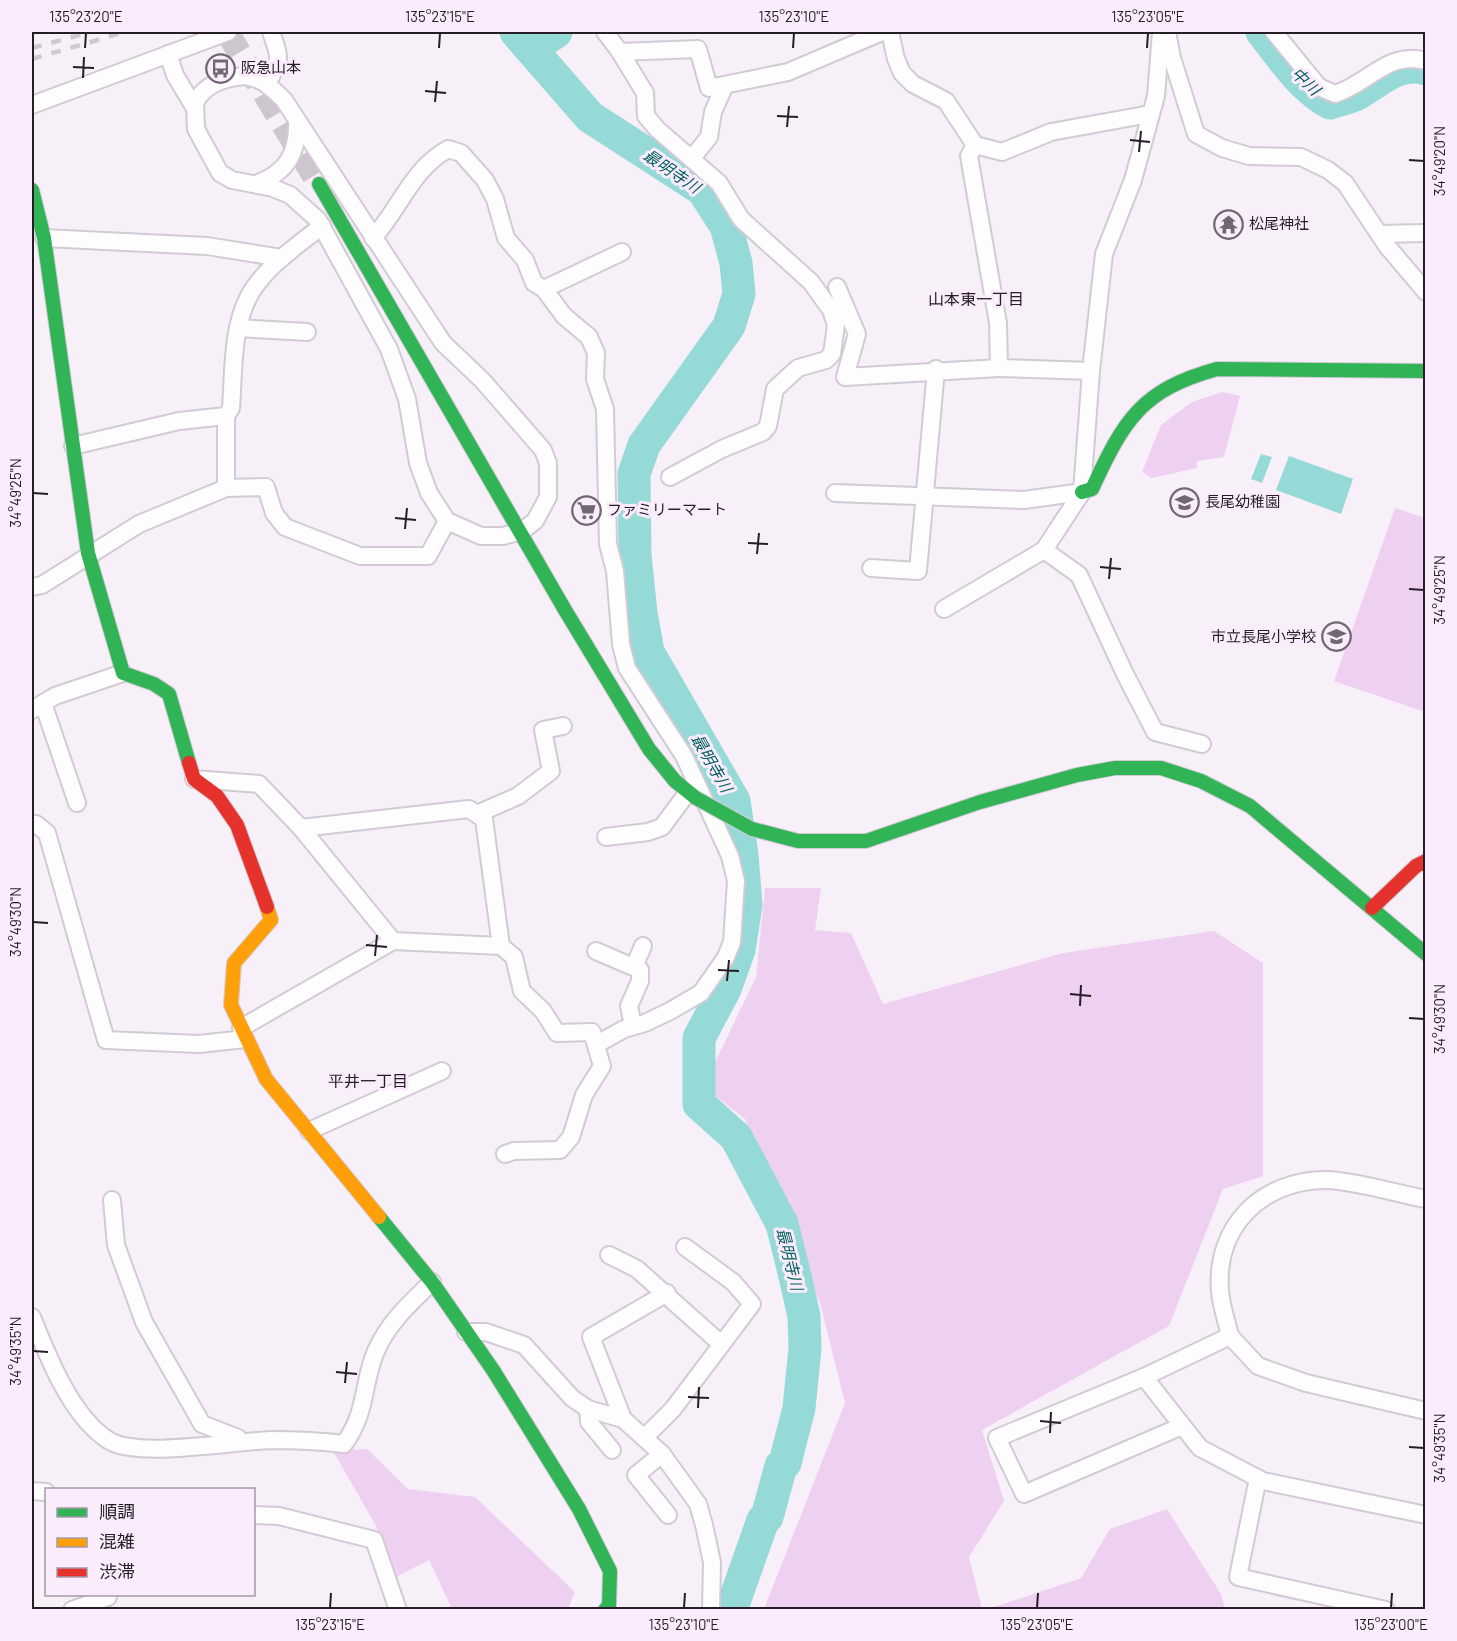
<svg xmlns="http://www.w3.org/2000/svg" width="1457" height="1641" viewBox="0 0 1457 1641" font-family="Barlow,'Noto Sans JP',sans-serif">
<rect width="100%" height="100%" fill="#f8f0f9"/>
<g fill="#eed1f1">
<polygon points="1222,392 1240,396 1224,457 1197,461 1197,468 1152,478 1142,472 1161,425 1192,402"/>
<polygon points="1395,508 1425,518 1425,712 1334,681"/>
<polygon points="765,888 821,888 815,930 851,933 883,1004 1063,953 1214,931 1263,963 1263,1176 1223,1189 1169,1326 982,1430 1004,1501 969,1557 982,1609 764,1609 845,1403 820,1303 745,1119 715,1096 707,1079 756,977"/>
<polygon points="367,1449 408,1489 475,1497 575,1592 568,1609 452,1609 429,1560 394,1578 376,1526 333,1451"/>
<polygon points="1167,1509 1221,1594 1225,1609 988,1609 1081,1578 1110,1529"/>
</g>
<g fill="#96dad7">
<polygon points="1261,454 1272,457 1262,483 1251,479"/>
<polygon points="1289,456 1353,479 1341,514 1276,490"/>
</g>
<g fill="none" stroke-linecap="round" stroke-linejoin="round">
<polyline stroke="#96dad7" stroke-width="5" points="734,1602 735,1610"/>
<g stroke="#96dad7" stroke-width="33">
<polyline points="516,32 590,117 703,190 726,226 736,263 739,294 729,326 644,445 634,474 635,555 641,613 648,652 734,801 742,855 746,905 739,950 725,989 699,1038 699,1104 736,1137 782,1224 794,1272 804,1316 805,1348 799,1408 785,1463 781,1466 767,1517 763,1520 734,1602 719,1610"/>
<path d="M1262,32C1282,57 1301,87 1330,103C1339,100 1349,98 1357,94C1379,82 1399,60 1426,69"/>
<polyline points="531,48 556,32"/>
</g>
<polyline stroke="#cec6cf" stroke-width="24" stroke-dasharray="24 12" stroke-linecap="butt" points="227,32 319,184"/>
<defs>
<g id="street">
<polyline points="605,32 620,52 698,49 709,88 788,72 882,32"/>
<polyline points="890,32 896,59 902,73 913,84 946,101 975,145 969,156 998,323 999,368 1091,371 1082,492 1044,550 944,609"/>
<polyline points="1167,32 1172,58 1196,134 1222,148 1249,156 1301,157 1328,170 1345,183 1387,246 1426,292"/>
<path d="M1274,32L1319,87L1335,94C1368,84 1388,50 1426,61"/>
<polyline points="620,52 645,93 646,116 657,129 719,183 741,219 811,282 831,310 836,325 832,354 826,360 798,368 775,389 768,426 763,432 722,449 670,477"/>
<polyline points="168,54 175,75 194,107"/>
<path d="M246,76C263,79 272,88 284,100L443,343L482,380L543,450L548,463V497L535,521L522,531L503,536H481L447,521L429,493L418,463L407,399L389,349L318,220L290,195L273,188L232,180L220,173L196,129L195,103C204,84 226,77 246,76Z"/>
<path d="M267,83C282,60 280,57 271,32"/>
<polyline points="32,105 228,32"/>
<polyline points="975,145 1002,152 1051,132 1150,114"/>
<polyline points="692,158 709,137 713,112 725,85"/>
<path d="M256,184C286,173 298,154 297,122"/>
<polyline points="1379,234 1426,233"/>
<polyline points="44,238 207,246 282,258"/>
<path d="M373,238C400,208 412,169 448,149L461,153L485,180L495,199L506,238L525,260L534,283L544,289"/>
<polyline points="837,287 857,334 845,377 999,368"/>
<polyline points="238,328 307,332"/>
<polyline points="1091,371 1104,254 1133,180 1156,96 1161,32"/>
<polyline points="226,416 226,488"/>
<path d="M73,446L179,421L226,416L231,408C234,369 231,318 256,285C273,262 299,244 322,226"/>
<polyline points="835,493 1024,500 1082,492"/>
<polyline points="1044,550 1079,575 1125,674 1155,732 1202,744"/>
<polyline points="871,568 918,571 936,369"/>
<polyline points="32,587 42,585 139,524 226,488 266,487 274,513 285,527 360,556 428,556 447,521"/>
<polyline points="43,703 77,803"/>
<polyline points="32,710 55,696 123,673"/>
<polyline points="194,779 259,784 301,828 393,941"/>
<polyline points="477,814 518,796 551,771 543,730 563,726"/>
<polyline points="32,824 36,824 47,833 106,1040 199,1044 245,1039"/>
<polyline points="301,828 469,809 484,819 501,946"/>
<polyline points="606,837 648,832 662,827 688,792"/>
<polyline points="596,951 640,970 640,981 629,1006 633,1026"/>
<polyline points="634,967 643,946"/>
<polyline points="241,1028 393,941 501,946 514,957 522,991 543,1011 557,1033 592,1032 602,1066 584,1095 571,1137 560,1150 514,1151 505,1154"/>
<polyline points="597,1044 624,1029 645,1023 670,1011 701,993 726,957 732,942 736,881 730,856 684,756 627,668 621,644 615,571 608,544 605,409 595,379 596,353 589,337 564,316 544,289 622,252"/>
<polyline points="309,1131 442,1071"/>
<polyline points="112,1200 116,1245 144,1322 202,1424 238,1438"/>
<polyline points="609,1255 637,1269 720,1343"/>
<path d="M32,1317C48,1357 71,1416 108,1440C136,1459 235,1441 271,1440C295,1440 320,1441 344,1444C368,1411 362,1383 376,1351C388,1323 410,1303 432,1282"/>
<polyline points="466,1332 486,1332 524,1345 572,1398 588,1409 623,1419 662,1454 698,1504 704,1525 712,1562 711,1610"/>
<path d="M1230,1336C1227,1322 1221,1306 1220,1291C1215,1226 1262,1180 1326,1180C1351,1180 1399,1194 1426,1199"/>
<polyline points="1144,1377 1230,1336 1258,1366 1306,1383 1426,1411"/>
<polyline points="588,1409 589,1422 612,1450"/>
<polyline points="623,1419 591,1337 667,1293"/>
<polyline points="1182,1426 1024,1494 997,1438 1144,1377 1200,1448 1263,1481 1426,1515"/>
<polyline points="645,1437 673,1409 752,1304 733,1282 685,1247"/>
<polyline points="662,1454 636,1475 668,1515"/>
<polyline points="1258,1478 1238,1577 1386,1610"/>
<polyline points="32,1491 46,1492"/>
<polyline points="254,1515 279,1516 374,1540 398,1610"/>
<polyline points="72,1610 108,1597"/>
</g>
<g id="fast">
<polyline points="319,184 565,610 649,749 675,781 696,798"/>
<polyline points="32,190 44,238 88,553 123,673 154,684 169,694 189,763"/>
<path d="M1082,492L1092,489C1124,420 1141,390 1217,369L1426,371"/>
<polyline points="798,841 866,841 980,802 1077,775 1115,768 1161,768 1201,781 1250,806 1426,954"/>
<polyline points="379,1217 432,1282 493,1370 579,1509 610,1571 609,1605 605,1610"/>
</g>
<polyline id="slow" points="267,907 271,920 234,963 231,1005 266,1079 379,1217"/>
<g id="jam">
<polyline points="189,763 194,779 217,796 237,825 267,907"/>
<polyline points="1372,908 1416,866 1426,861"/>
</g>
</defs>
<use href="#street" stroke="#d2cad4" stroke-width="20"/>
<use href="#fast" stroke="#d2cad4" stroke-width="16"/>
<use href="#slow" stroke="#d2cad4" stroke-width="16"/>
<use href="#jam" stroke="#d2cad4" stroke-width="16"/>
<use href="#street" stroke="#fefdfe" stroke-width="16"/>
<use href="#fast" stroke="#30b455" stroke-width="14"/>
<use href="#slow" stroke="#ff9f0a" stroke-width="14"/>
<use href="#jam" stroke="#e5322d" stroke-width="14"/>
<g stroke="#cecbce" stroke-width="4.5" stroke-dasharray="10 10" stroke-linecap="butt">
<polyline points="32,48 91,32"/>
<polyline points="32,59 125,32"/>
</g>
<defs>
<polyline id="fast-bridge" points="696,798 752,829 798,841"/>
</defs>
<use href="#fast-bridge" stroke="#d2cad4" stroke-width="16" stroke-linecap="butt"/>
<use href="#fast-bridge" stroke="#30b455" stroke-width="14"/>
</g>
<path fill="none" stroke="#261d27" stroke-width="2" d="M85,48L86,33M439,48L440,33M793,48L794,33M1147,48L1148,33M73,67L94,68M83,78L84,57M425,91L446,93M435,102L437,81M777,116L798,117M787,127L789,106M1130,140L1150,142M1139,152L1141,131M1409,160L1424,161M33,493L48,494M395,518L416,520M405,529L407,508M748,543L768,544M757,554L759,533M1100,567L1121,569M1109,579L1111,558M1409,589L1424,590M33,922L48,923M366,945L387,947M375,956L377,935M718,970L739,971M727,981L729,960M1070,994L1091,996M1080,1006L1081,985M1409,1018L1424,1019M33,1351L48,1352M336,1372L357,1374M345,1383L347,1362M688,1397L709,1398M698,1408L699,1387M1040,1421L1061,1423M1050,1433L1051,1412M1409,1447L1424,1448M330,1608L331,1593M684,1608L685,1593M1037,1608L1038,1593M1391,1608L1392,1593"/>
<defs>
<symbol id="bus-ring" viewBox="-11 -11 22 22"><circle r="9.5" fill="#fbecfd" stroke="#706770" stroke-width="1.5"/><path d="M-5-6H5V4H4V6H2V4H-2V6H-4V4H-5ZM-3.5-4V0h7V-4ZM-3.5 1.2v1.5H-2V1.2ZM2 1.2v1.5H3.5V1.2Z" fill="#706770"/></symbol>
<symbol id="temple-ring" viewBox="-11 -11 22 22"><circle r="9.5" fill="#fbecfd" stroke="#706770" stroke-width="1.5"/><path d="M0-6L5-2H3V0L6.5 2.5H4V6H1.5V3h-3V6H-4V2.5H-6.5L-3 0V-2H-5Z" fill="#706770"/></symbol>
<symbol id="school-ring" viewBox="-11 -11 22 22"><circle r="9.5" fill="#fbecfd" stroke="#706770" stroke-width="1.5"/><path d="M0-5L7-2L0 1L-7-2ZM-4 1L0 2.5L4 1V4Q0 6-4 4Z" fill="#706770"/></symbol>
<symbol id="supermarket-ring" viewBox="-11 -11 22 22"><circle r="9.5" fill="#fbecfd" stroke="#706770" stroke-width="1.5"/><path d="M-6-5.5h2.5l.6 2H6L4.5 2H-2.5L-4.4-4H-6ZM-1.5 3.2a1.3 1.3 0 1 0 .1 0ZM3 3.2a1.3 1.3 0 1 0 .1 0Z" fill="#706770"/></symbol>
</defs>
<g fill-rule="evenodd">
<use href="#bus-ring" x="204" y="52" width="33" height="33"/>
<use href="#temple-ring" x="1212" y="208" width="33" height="33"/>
<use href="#school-ring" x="1168" y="486" width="33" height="33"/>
<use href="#supermarket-ring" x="570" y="494" width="33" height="33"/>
<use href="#school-ring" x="1320" y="620" width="33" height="33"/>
</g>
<g text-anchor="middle" stroke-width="6" stroke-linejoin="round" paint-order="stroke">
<g font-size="15" fill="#261d27" stroke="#fbecfd" text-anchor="start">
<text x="241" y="73">阪急山本</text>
<text x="1249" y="229">松尾神社</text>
<text x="1205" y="507">長尾幼稚園</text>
<text x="607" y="515">ファミリーマート</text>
<text x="1316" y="642" text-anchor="end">市立長尾小学校</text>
</g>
<g font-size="16" font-style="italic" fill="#04605b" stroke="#fbecfd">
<text transform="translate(1306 81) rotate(43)" y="6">中川</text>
<text transform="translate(672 171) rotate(34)" y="6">最明寺川</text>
<text transform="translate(712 763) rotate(60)" y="6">最明寺川</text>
<text transform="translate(790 1259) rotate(76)" y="6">最明寺川</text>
</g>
<g font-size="16" fill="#261d27" stroke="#fbecfd">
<text x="976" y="305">山本東一丁目</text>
<text x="368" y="1087">平井一丁目</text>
</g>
</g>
<rect width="1457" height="1641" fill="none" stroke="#fbecfd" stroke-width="66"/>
<rect x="45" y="1488" width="210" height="108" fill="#fbecfd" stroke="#a699a7" stroke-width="1.5"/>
<rect x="57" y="1508" width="30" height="9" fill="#30b455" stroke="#a699a7" stroke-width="1.5"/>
<text x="99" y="1518" font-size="18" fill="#261d27">順調</text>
<rect x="57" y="1538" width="30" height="9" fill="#ff9f0a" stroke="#a699a7" stroke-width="1.5"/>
<text x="99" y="1548" font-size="18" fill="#261d27">混雑</text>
<rect x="57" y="1568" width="30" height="9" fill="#e5322d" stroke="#a699a7" stroke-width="1.5"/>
<text x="99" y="1578" font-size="18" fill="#261d27">渋滞</text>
<rect x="33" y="33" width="1391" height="1575" fill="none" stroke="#261d27" stroke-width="2"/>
<g font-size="15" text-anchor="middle" fill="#261d27">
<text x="86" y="22">135°23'20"E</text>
<text x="440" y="22">135°23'15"E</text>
<text x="794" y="22">135°23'10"E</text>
<text x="1148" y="22">135°23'05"E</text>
<text transform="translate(1440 161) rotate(-90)" y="5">34°49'20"N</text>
<text transform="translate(16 493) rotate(-90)" y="5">34°49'25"N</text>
<text transform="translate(1440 590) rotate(-90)" y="5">34°49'25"N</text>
<text transform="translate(16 922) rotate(-90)" y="5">34°49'30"N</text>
<text transform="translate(1440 1019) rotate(-90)" y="5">34°49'30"N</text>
<text transform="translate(16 1351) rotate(-90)" y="5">34°49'35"N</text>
<text transform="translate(1440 1448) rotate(-90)" y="5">34°49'35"N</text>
<text x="330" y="1630">135°23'15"E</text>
<text x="684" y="1630">135°23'10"E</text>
<text x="1037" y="1630">135°23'05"E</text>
<text x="1391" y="1630">135°23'00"E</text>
</g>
</svg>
